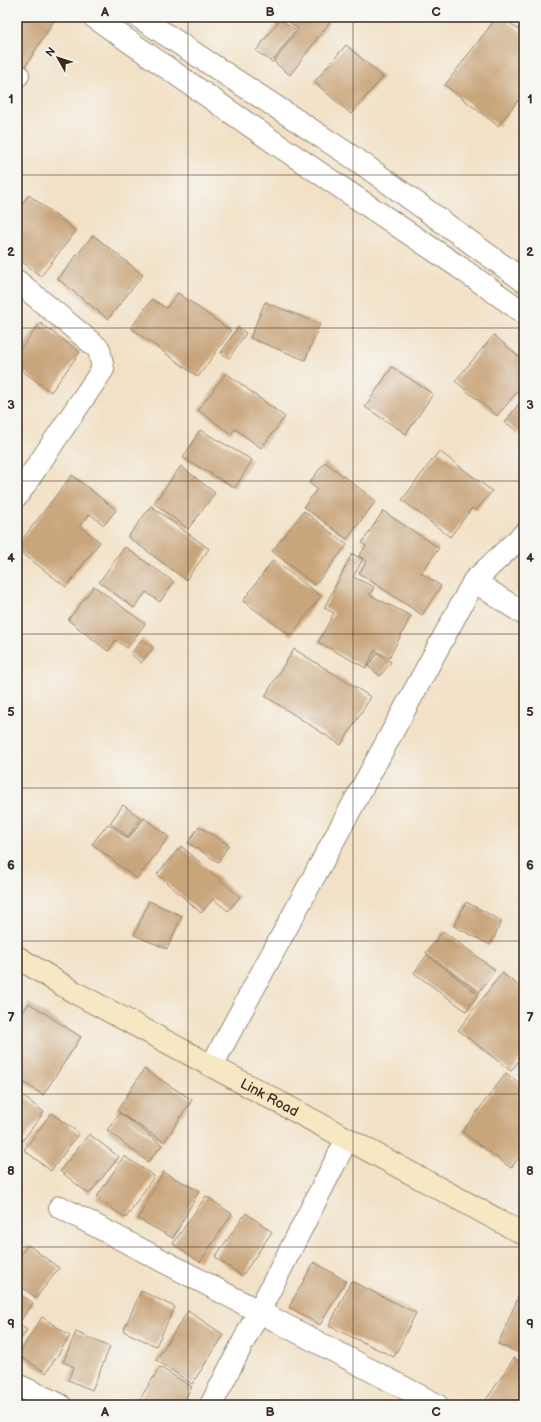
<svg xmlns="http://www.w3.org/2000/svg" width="541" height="1422" viewBox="0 0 541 1422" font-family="'Balsamiq Sans',sans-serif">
<rect width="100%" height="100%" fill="#f6f6f2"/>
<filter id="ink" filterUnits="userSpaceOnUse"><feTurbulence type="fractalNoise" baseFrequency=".025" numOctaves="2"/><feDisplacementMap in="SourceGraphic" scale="8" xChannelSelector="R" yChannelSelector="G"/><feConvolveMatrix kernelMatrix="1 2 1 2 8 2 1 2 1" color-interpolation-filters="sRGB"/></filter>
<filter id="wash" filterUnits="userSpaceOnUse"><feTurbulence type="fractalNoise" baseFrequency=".012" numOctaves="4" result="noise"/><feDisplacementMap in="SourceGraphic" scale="16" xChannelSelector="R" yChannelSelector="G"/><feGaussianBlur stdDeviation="0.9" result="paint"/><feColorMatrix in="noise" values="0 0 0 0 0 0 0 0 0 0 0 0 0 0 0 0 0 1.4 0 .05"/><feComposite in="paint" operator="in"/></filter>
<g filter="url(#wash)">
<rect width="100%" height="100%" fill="#f2e1c6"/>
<g id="blocks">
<g fill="#c9a57c">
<polygon points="17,17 56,17 23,70 17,66"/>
<polygon points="286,17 329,17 332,19 290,75 274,62 298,29 285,19"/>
<polygon points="497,17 502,17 524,34 524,93 498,126 445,85"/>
<polygon points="280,19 295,30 272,62 256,51"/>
<polygon points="346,45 383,77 351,114 314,82"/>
<polygon points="29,195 76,231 41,276 17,258 17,210"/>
<polygon points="93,235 143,275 108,319 58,279"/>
<polygon points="178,293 231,331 198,377 131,328 152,299 166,308"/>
<polygon points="265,302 320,324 305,360 250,338"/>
<polygon points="40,323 80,352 51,392 17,367 17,354"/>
<polygon points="238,327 246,333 229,358 221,353"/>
<polygon points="494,335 524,361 524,384 497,416 455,381"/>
<polygon points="392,367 433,394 406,434 365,407"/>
<polygon points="226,373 285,417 261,448 235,429 231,434 198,410"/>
<polygon points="524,397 524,436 505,422"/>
<polygon points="200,430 252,460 235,488 183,458"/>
<polygon points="439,451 492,491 476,511 472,508 450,537 402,500"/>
<polygon points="325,462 376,501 347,539 304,507 317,489 309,483"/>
<polygon points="181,466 215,493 188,529 154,503"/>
<polygon points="72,475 116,510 104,525 90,514 80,526 100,542 66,587 17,549 17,546"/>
<polygon points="151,506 209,549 186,580 128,537"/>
<polygon points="304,511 347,545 315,585 272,551"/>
<polygon points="383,511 439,548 421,573 441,586 422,615 359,573 367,561 359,556 366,546 362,543"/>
<polygon points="125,547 174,582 160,602 146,592 134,608 99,582"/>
<polygon points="352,554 363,559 353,577 374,587 370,595 411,616 389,658 375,650 366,668 318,642 334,613 324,608"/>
<polygon points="273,560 321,596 291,636 243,601"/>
<polygon points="94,586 145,624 127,648 116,640 108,651 68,620"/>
<polygon points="142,639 153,648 141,663 131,654"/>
<polygon points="294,649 371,697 341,745 265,696"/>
<polygon points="378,653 391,662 380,676 368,666"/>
<polygon points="123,805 141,818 128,837 110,823"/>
<polygon points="144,818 169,837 137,879 92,844 108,824 128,839"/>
<polygon points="199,826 229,845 218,862 188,843"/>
<polygon points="181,846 240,897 228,911 213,899 201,913 157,874"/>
<polygon points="149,901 182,916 167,949 134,935"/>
<polygon points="466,902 502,921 490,945 454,926"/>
<polygon points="443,931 495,970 479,992 426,953"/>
<polygon points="427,955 478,994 466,1011 414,973"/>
<polygon points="502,973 524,990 524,1054 511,1071 458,1030"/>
<polygon points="29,1003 81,1037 43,1095 17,1078 17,1021"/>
<polygon points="144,1069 192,1100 164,1142 117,1111"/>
<polygon points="506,1073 524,1087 524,1151 511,1168 462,1132"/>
<polygon points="17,1092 44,1112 17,1148"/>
<polygon points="51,1113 79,1133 51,1171 24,1150"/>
<polygon points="120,1113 162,1145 148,1162 107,1130"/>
<polygon points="89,1134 119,1157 89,1194 60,1171"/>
<polygon points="124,1156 154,1176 126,1218 96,1198"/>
<polygon points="163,1172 199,1191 173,1238 138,1219"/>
<polygon points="206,1196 232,1214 200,1262 173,1244"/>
<polygon points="246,1213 272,1232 242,1276 215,1257"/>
<polygon points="28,1245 59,1268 36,1298 17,1283 17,1259"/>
<polygon points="314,1262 346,1281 320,1325 289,1307"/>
<polygon points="351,1281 416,1313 394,1357 329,1326"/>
<polygon points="524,1284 524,1355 498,1344"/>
<polygon points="141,1291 175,1307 156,1346 123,1331"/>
<polygon points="17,1292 33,1303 18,1324 27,1330 17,1345"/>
<polygon points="188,1311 224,1335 192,1384 156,1360"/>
<polygon points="42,1317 70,1336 46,1373 18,1355"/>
<polygon points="76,1332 110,1347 92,1390 68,1380 74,1367 63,1362"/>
<polygon points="514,1358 524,1365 524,1405 493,1405 486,1400"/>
<polygon points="160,1367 192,1387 181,1405 136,1405"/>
</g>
</g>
</g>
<g filter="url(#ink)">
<use href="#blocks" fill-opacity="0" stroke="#968672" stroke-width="1"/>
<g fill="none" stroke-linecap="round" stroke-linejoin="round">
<defs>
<g id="street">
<polyline points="94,17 278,145 459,267 524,313"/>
<polyline points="139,17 360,162 524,281"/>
<polyline points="17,75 18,75"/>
<polyline points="17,281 99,349 103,369 17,496"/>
<polyline points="474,581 524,614"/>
<polyline points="212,1065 474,581 524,534"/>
<polyline points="60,1207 437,1405"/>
<polyline points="17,1385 60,1405"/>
<polyline points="211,1405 347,1139"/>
</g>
<g id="secondary">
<path id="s1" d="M17,957L74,992L524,1234"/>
</g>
</defs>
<use href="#street" stroke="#968672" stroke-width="24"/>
<use href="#secondary" stroke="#968672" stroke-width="24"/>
<use href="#street" stroke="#fff" stroke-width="22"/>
<use href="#secondary" stroke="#f7e8c3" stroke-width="22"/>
</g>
</g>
<path fill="none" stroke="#3b2a1e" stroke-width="1" stroke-opacity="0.55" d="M188,17V1405M353,17V1405M17,175H524M17,328H524M17,481H524M17,634H524M17,788H524M17,941H524M17,1094H524M17,1247H524"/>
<g text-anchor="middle" stroke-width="3" stroke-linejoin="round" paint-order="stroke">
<g font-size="14" fill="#3b2a1e" stroke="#f6f6f2">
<text dy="5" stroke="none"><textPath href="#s1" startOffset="289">Link Road</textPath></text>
</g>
</g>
<rect width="541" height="1422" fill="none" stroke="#f6f6f2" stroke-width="44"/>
<g transform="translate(58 58) rotate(309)" stroke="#f6f6f2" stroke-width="3" paint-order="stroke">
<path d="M0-3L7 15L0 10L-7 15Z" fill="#3b2a1e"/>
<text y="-6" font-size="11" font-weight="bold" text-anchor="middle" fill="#3b2a1e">N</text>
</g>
<rect x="22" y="22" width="497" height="1378" fill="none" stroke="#3b2a1e" stroke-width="1.5"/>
<g font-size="13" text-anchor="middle" font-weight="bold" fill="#3b2a1e">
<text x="105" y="16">A</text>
<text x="270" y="16">B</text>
<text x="436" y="16">C</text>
<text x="11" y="103">1</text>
<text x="530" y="103">1</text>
<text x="11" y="256">2</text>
<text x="530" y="256">2</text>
<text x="11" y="409">3</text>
<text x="530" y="409">3</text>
<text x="11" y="562">4</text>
<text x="530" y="562">4</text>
<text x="11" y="716">5</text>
<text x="530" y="716">5</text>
<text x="11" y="869">6</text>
<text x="530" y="869">6</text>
<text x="11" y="1022">7</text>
<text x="530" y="1022">7</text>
<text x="11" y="1175">8</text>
<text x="530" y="1175">8</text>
<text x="11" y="1328">9</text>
<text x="530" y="1328">9</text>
<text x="105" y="1416">A</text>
<text x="270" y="1416">B</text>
<text x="436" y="1416">C</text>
</g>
</svg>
